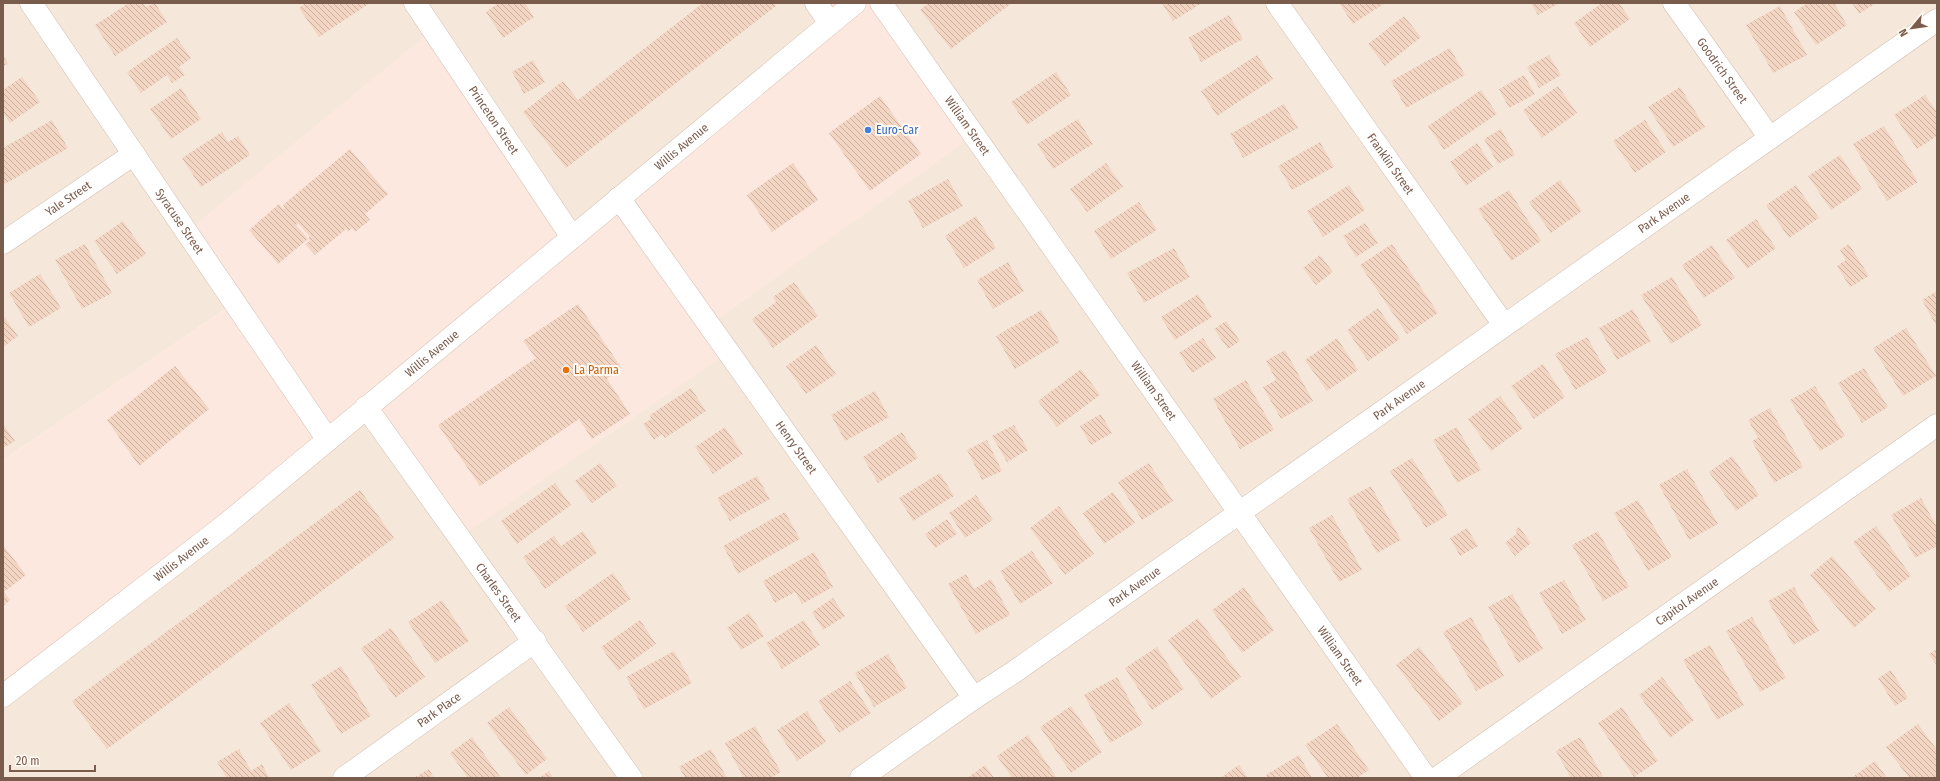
<svg xmlns="http://www.w3.org/2000/svg" width="1940" height="781" viewBox="0 0 1940 781" font-family="'Fira Sans Condensed',sans-serif">
<defs>
<pattern id="building-back-hatch" width="6" height="6" patternUnits="userSpaceOnUse"><rect width="6" height="6" fill="#f3d5c3"/><path d="M-1 5l2 2M0 0l6 6M5-1l2 2" fill="none" stroke="#cab0a1"/></pattern>
</defs>
<rect width="100%" height="100%" fill="#fdf6ec"/>
<polygon fill="#f5e8da" points="3,3 1937,3 1937,778 3,778 3,696 572,237 234,303 3,460"/>
<polygon fill="#fde8e0" points="816,3 881,3 973,136 710,325 729,352 460,537 367,407 3,696 3,460 234,303 186,232 435,28 572,237 830,24"/>
<g fill="url(#building-back-hatch)">
<polygon points="129,3 143,3 146,7 155,3 167,22 115,56 95,25"/>
<polygon points="306,3 370,3 319,37 299,8"/>
<polygon points="499,3 525,3 534,17 503,38 486,12"/>
<polygon points="703,3 774,3 776,6 566,168 523,112 563,81 578,100"/>
<polygon points="929,3 1012,3 951,49 920,10"/>
<polygon points="1162,3 1202,3 1173,21"/>
<polygon points="1339,3 1385,3 1353,24"/>
<polygon points="1531,3 1560,3 1538,15"/>
<polygon points="1602,3 1619,3 1630,19 1590,47 1574,23"/>
<polygon points="1808,3 1834,3 1847,25 1816,45 1794,12"/>
<polygon points="1852,3 1876,3 1859,14"/>
<polygon points="1780,6 1807,55 1773,73 1746,25"/>
<polygon points="1229,15 1243,39 1201,62 1188,38"/>
<polygon points="1404,16 1421,37 1385,66 1368,44"/>
<polygon points="177,38 191,58 179,67 185,75 172,83 167,75 141,93 127,72"/>
<polygon points="1450,48 1465,75 1406,108 1391,81"/>
<polygon points="3,55 8,64 3,66"/>
<polygon points="1257,55 1273,79 1217,116 1201,91"/>
<polygon points="1549,55 1561,75 1539,88 1527,67"/>
<polygon points="533,60 545,82 524,94 512,72"/>
<polygon points="1056,72 1071,95 1027,125 1011,102"/>
<polygon points="1524,75 1535,94 1509,108 1499,89"/>
<polygon points="22,77 40,102 10,123 3,113 3,90"/>
<polygon points="1558,86 1577,113 1542,138 1523,110"/>
<polygon points="1680,87 1705,127 1673,147 1648,107"/>
<polygon points="181,88 201,119 171,139 150,109"/>
<polygon points="1481,90 1497,114 1444,150 1428,126"/>
<polygon points="1925,95 1937,112 1937,136 1917,149 1894,115"/>
<polygon points="880,96 921,154 870,191 829,133"/>
<polygon points="1284,104 1298,128 1243,158 1230,134"/>
<polygon points="1078,119 1093,144 1053,169 1037,144"/>
<polygon points="52,120 68,148 3,185 3,148"/>
<polygon points="1645,120 1666,152 1635,173 1613,141"/>
<polygon points="1884,126 1918,182 1887,201 1853,144"/>
<polygon points="1501,129 1515,155 1498,164 1484,139"/>
<polygon points="222,132 228,142 238,136 250,155 201,187 182,158"/>
<polygon points="1320,142 1334,167 1292,190 1278,166"/>
<polygon points="1477,143 1493,167 1466,186 1450,162"/>
<polygon points="350,149 388,194 365,214 370,220 355,232 352,228 348,232 346,229 315,255 305,244 310,241 311,242 308,238 310,237 298,223 296,225 308,239 278,264 249,230 279,204 283,209 285,208 283,205"/>
<polygon points="1840,155 1862,189 1831,210 1808,176"/>
<polygon points="793,163 818,200 772,232 747,195"/>
<polygon points="1106,163 1123,187 1087,212 1070,189"/>
<polygon points="948,179 963,206 923,228 908,201"/>
<polygon points="1560,180 1582,211 1551,233 1529,202"/>
<polygon points="1349,185 1365,210 1323,237 1307,211"/>
<polygon points="1796,185 1819,218 1789,238 1766,205"/>
<polygon points="1509,190 1541,241 1511,261 1478,209"/>
<polygon points="1139,202 1157,230 1111,259 1094,231"/>
<polygon points="976,216 996,248 964,268 945,236"/>
<polygon points="1756,219 1776,248 1747,269 1726,240"/>
<polygon points="123,221 146,254 117,274 94,241"/>
<polygon points="1365,223 1378,243 1356,257 1343,236"/>
<polygon points="85,244 112,293 82,309 55,260"/>
<polygon points="1392,244 1438,313 1407,334 1360,265"/>
<polygon points="1849,244 1869,276 1850,287 1837,266 1846,260 1840,250"/>
<polygon points="1712,245 1735,278 1704,298 1682,265"/>
<polygon points="1174,248 1190,277 1144,303 1127,273"/>
<polygon points="1320,255 1333,272 1316,285 1303,268"/>
<polygon points="1008,262 1024,291 993,309 977,280"/>
<polygon points="40,274 61,308 29,327 9,293"/>
<polygon points="1672,277 1702,325 1671,344 1641,295"/>
<polygon points="794,282 818,316 773,348 752,319 776,302 773,297"/>
<polygon points="1937,291 1937,327 1922,300"/>
<polygon points="1198,294 1212,317 1175,340 1161,317"/>
<polygon points="578,304 621,367 607,379 630,414 592,439 579,419 480,486 438,425 536,358 523,341"/>
<polygon points="1378,308 1400,339 1368,361 1347,330"/>
<polygon points="1633,309 1651,341 1617,360 1599,328"/>
<polygon points="1041,310 1060,342 1015,369 996,336"/>
<polygon points="3,315 18,336 3,347"/>
<polygon points="1226,321 1240,341 1228,349 1214,329"/>
<polygon points="1906,328 1936,376 1903,396 1873,348"/>
<polygon points="1587,337 1607,372 1575,390 1555,354"/>
<polygon points="1203,338 1216,358 1192,373 1179,353"/>
<polygon points="1337,338 1358,370 1327,391 1305,360"/>
<polygon points="816,345 836,374 806,394 786,366"/>
<polygon points="1285,350 1313,401 1281,419 1263,387 1276,380 1266,361"/>
<polygon points="1543,364 1565,397 1534,419 1511,386"/>
<polygon points="175,366 209,409 139,466 107,420"/>
<polygon points="1864,368 1888,407 1862,423 1838,383"/>
<polygon points="1081,369 1100,395 1057,427 1038,401"/>
<polygon points="1246,380 1274,430 1240,449 1213,399"/>
<polygon points="1815,386 1845,436 1820,451 1790,400"/>
<polygon points="691,388 706,411 665,438 662,434 654,440 643,424 651,419 650,415"/>
<polygon points="875,391 889,417 845,441 831,415"/>
<polygon points="1500,396 1523,428 1491,451 1468,419"/>
<polygon points="1770,408 1803,467 1774,483 1752,441 1758,438 1748,420"/>
<polygon points="1101,414 1112,433 1091,445 1080,426"/>
<polygon points="3,424 15,441 3,448"/>
<polygon points="1014,425 1028,450 1007,462 992,436"/>
<polygon points="725,427 743,454 713,474 695,447"/>
<polygon points="1457,427 1481,470 1457,483 1433,440"/>
<polygon points="902,432 918,458 878,483 863,457"/>
<polygon points="987,440 1002,471 982,480 967,450"/>
<polygon points="1732,456 1759,495 1736,511 1709,472"/>
<polygon points="1412,458 1448,515 1426,528 1390,471"/>
<polygon points="600,463 617,486 592,503 575,481"/>
<polygon points="1149,463 1173,501 1142,520 1118,482"/>
<polygon points="1687,469 1718,524 1689,540 1659,485"/>
<polygon points="940,473 954,496 913,521 899,498"/>
<polygon points="757,476 770,499 730,521 717,498"/>
<polygon points="555,483 571,505 517,544 501,521"/>
<polygon points="1371,486 1401,540 1377,553 1347,499"/>
<polygon points="360,490 394,538 107,749 72,701"/>
<polygon points="1113,492 1135,523 1104,544 1083,513"/>
<polygon points="976,495 993,520 965,538 949,513"/>
<polygon points="1921,498 1937,527 1937,546 1915,558 1891,515"/>
<polygon points="1638,500 1672,557 1648,571 1614,513"/>
<polygon points="1059,506 1094,554 1065,575 1030,528"/>
<polygon points="785,512 800,539 738,574 723,546"/>
<polygon points="1332,515 1362,570 1339,582 1309,528"/>
<polygon points="947,519 957,534 935,548 925,534"/>
<polygon points="1876,526 1911,576 1889,592 1853,542"/>
<polygon points="1519,527 1531,543 1515,556 1505,543 1517,533 1515,530"/>
<polygon points="1467,528 1478,546 1460,556 1450,538"/>
<polygon points="583,531 597,553 545,589 523,557 554,536 561,546"/>
<polygon points="1598,531 1629,587 1603,601 1572,545"/>
<polygon points="3,545 26,575 4,592 10,600 3,606"/>
<polygon points="1032,551 1053,583 1020,604 1000,571"/>
<polygon points="814,552 833,587 802,604 795,592 775,603 763,581"/>
<polygon points="1832,556 1876,609 1854,628 1810,575"/>
<polygon points="613,573 631,599 583,632 565,606"/>
<polygon points="966,574 974,589 991,579 1010,615 976,634 948,584"/>
<polygon points="1564,580 1586,620 1562,634 1539,593"/>
<polygon points="1244,587 1274,630 1242,653 1212,610"/>
<polygon points="1794,587 1819,631 1793,645 1768,601"/>
<polygon points="1512,594 1543,649 1518,663 1488,607"/>
<polygon points="833,598 845,616 823,630 812,612"/>
<polygon points="442,600 469,641 435,663 408,622"/>
<polygon points="749,613 764,636 741,650 727,628"/>
<polygon points="1471,617 1504,676 1476,691 1443,632"/>
<polygon points="1752,617 1786,678 1760,692 1726,631"/>
<polygon points="1198,618 1241,677 1211,699 1168,640"/>
<polygon points="640,620 656,644 618,671 601,647"/>
<polygon points="804,620 820,645 782,669 766,643"/>
<polygon points="391,628 425,677 395,698 361,648"/>
<polygon points="1710,645 1744,705 1717,720 1683,660"/>
<polygon points="1157,647 1184,689 1152,710 1125,668"/>
<polygon points="1419,647 1463,703 1439,721 1396,665"/>
<polygon points="1937,649 1937,666 1929,654"/>
<polygon points="674,651 692,683 644,709 626,677"/>
<polygon points="888,654 907,688 874,707 855,673"/>
<polygon points="341,666 371,716 341,734 311,685"/>
<polygon points="1891,670 1908,698 1895,706 1878,678"/>
<polygon points="1117,677 1143,724 1110,743 1084,695"/>
<polygon points="1662,677 1694,720 1670,738 1639,695"/>
<polygon points="850,681 871,713 839,733 818,701"/>
<polygon points="289,703 321,751 291,770 260,723"/>
<polygon points="1071,706 1102,752 1071,773 1040,727"/>
<polygon points="509,707 547,759 526,775 487,723"/>
<polygon points="1622,707 1658,761 1634,777 1598,723"/>
<polygon points="807,711 826,742 797,761 777,730"/>
<polygon points="1337,724 1369,770 1357,778 1328,778 1305,745"/>
<polygon points="1918,724 1937,750 1937,778 1909,778 1886,747"/>
<polygon points="755,726 781,772 771,778 744,778 725,743"/>
<polygon points="1028,735 1057,778 1012,778 997,756"/>
<polygon points="472,737 501,778 468,778 450,753"/>
<polygon points="1580,737 1604,778 1571,778 1556,751"/>
<polygon points="239,749 251,771 262,764 269,778 227,778 217,762"/>
<polygon points="711,749 727,778 685,778 679,767"/>
<polygon points="1299,755 1312,778 1267,778 1266,775"/>
<polygon points="1875,761 1887,778 1851,778"/>
<polygon points="985,765 994,778 967,778"/>
<polygon points="1239,765 1248,778 1220,778"/>
<polygon points="429,769 434,778 414,778"/>
<polygon points="549,771 553,778 539,778"/>
</g>
<g fill="none" stroke-linecap="round" stroke-linejoin="round">
<defs>
<g id="street">
<path id="s1" d="M31,3L328,440"/>
<path id="s2" d="M415,3L572,237"/>
<polyline points="816,3 830,23"/>
<path id="s3" d="M881,3L1426,778"/>
<path id="s4" d="M1277,3L1504,325"/>
<path id="s5" d="M1674,3L1770,138"/>
<path id="s6" d="M619,198L974,698"/>
<path id="s7" d="M3,243L134,154"/>
<path id="s8" d="M366,407L631,778"/>
<path id="s9" d="M344,778L535,641"/>
<path id="s10" d="M861,778L974,698L1014,672L1937,20"/>
<path id="s11" d="M1437,778L1937,425"/>
</g>
<g id="secondary">
<path id="s12" d="M3,696L224,526L855,3"/>
</g>
</defs>
<use href="#street" stroke="#d1beb0" stroke-width="23"/>
<use href="#secondary" stroke="#d6c0b0" stroke-width="23"/>
<use href="#street" stroke="#fff" stroke-width="22"/>
<use href="#secondary" stroke="#fff" stroke-width="22"/>
</g>
<circle fill="#3f7fe0" stroke="#fffaf3" stroke-width="1.5" cx="868" cy="130" r="4"/>
<circle fill="#e8710a" stroke="#fffaf3" stroke-width="1.5" cx="566" cy="370" r="4"/>
<g text-anchor="middle" stroke-width="4" stroke-linejoin="round" paint-order="stroke">
<g font-size="12" fill="#7a5c4d" stroke="#fffaf3">
<text dy="4" stroke="none"><textPath href="#s5" startOffset="83">Goodrich Street</textPath></text>
<text dy="4" stroke="none"><textPath href="#s2" startOffset="141">Princeton Street</textPath></text>
<text dy="4" stroke="none"><textPath href="#s3" startOffset="150">William Street</textPath></text>
<text dy="4" stroke="none"><textPath href="#s12" startOffset="873">Willis Avenue</textPath></text>
<text dy="4" stroke="none"><textPath href="#s4" startOffset="197">Franklin Street</textPath></text>
<text dy="4" stroke="none"><textPath href="#s7" startOffset="79">Yale Street</textPath></text>
<text dy="4" stroke="none"><textPath href="#s10" startOffset="982">Park Avenue</textPath></text>
<text dy="4" stroke="none"><textPath href="#s1" startOffset="264">Syracuse Street</textPath></text>
<text dy="4" stroke="none"><textPath href="#s12" startOffset="549">Willis Avenue</textPath></text>
<text dy="4" stroke="none"><textPath href="#s3" startOffset="474">William Street</textPath></text>
<text dy="4" stroke="none"><textPath href="#s10" startOffset="658">Park Avenue</textPath></text>
<text dy="4" stroke="none"><textPath href="#s6" startOffset="306">Henry Street</textPath></text>
<text dy="4" stroke="none"><textPath href="#s12" startOffset="225">Willis Avenue</textPath></text>
<text dy="4" stroke="none"><textPath href="#s10" startOffset="334">Park Avenue</textPath></text>
<text dy="4" stroke="none"><textPath href="#s8" startOffset="228">Charles Street</textPath></text>
<text dy="4" stroke="none"><textPath href="#s11" startOffset="306">Capitol Avenue</textPath></text>
<text dy="4" stroke="none"><textPath href="#s3" startOffset="798">William Street</textPath></text>
<text dy="4" stroke="none"><textPath href="#s9" startOffset="117">Park Place</textPath></text>
</g>
<g font-size="12" fill="#366cbe" stroke="#fffaf3" text-anchor="start">
<text x="876" y="134">Euro-Car</text>
</g>
<g font-size="12" fill="#c56008" stroke="#fffaf3" text-anchor="start">
<text x="574" y="374">La Parma</text>
</g>
</g>
<rect width="1940" height="781" fill="none" stroke="#7a5c4d" stroke-width="8"/>
<g transform="translate(1912 28) rotate(241)" stroke="#fffaf3" stroke-width="3" paint-order="stroke">
<path d="M0-3L7 15L0 10L-7 15Z" fill="#7a5c4d"/>
<text y="-6" font-size="11" font-weight="bold" text-anchor="middle" fill="#7a5c4d">N</text>
</g>
<path d="M10 765v6h85v-6" fill="none" stroke="#7a5c4d" stroke-width="2"/>
<text x="16" y="765" font-size="12" fill="#7a5c4d" stroke="#fffaf3" stroke-width="3" paint-order="stroke">20 m</text>
</svg>
